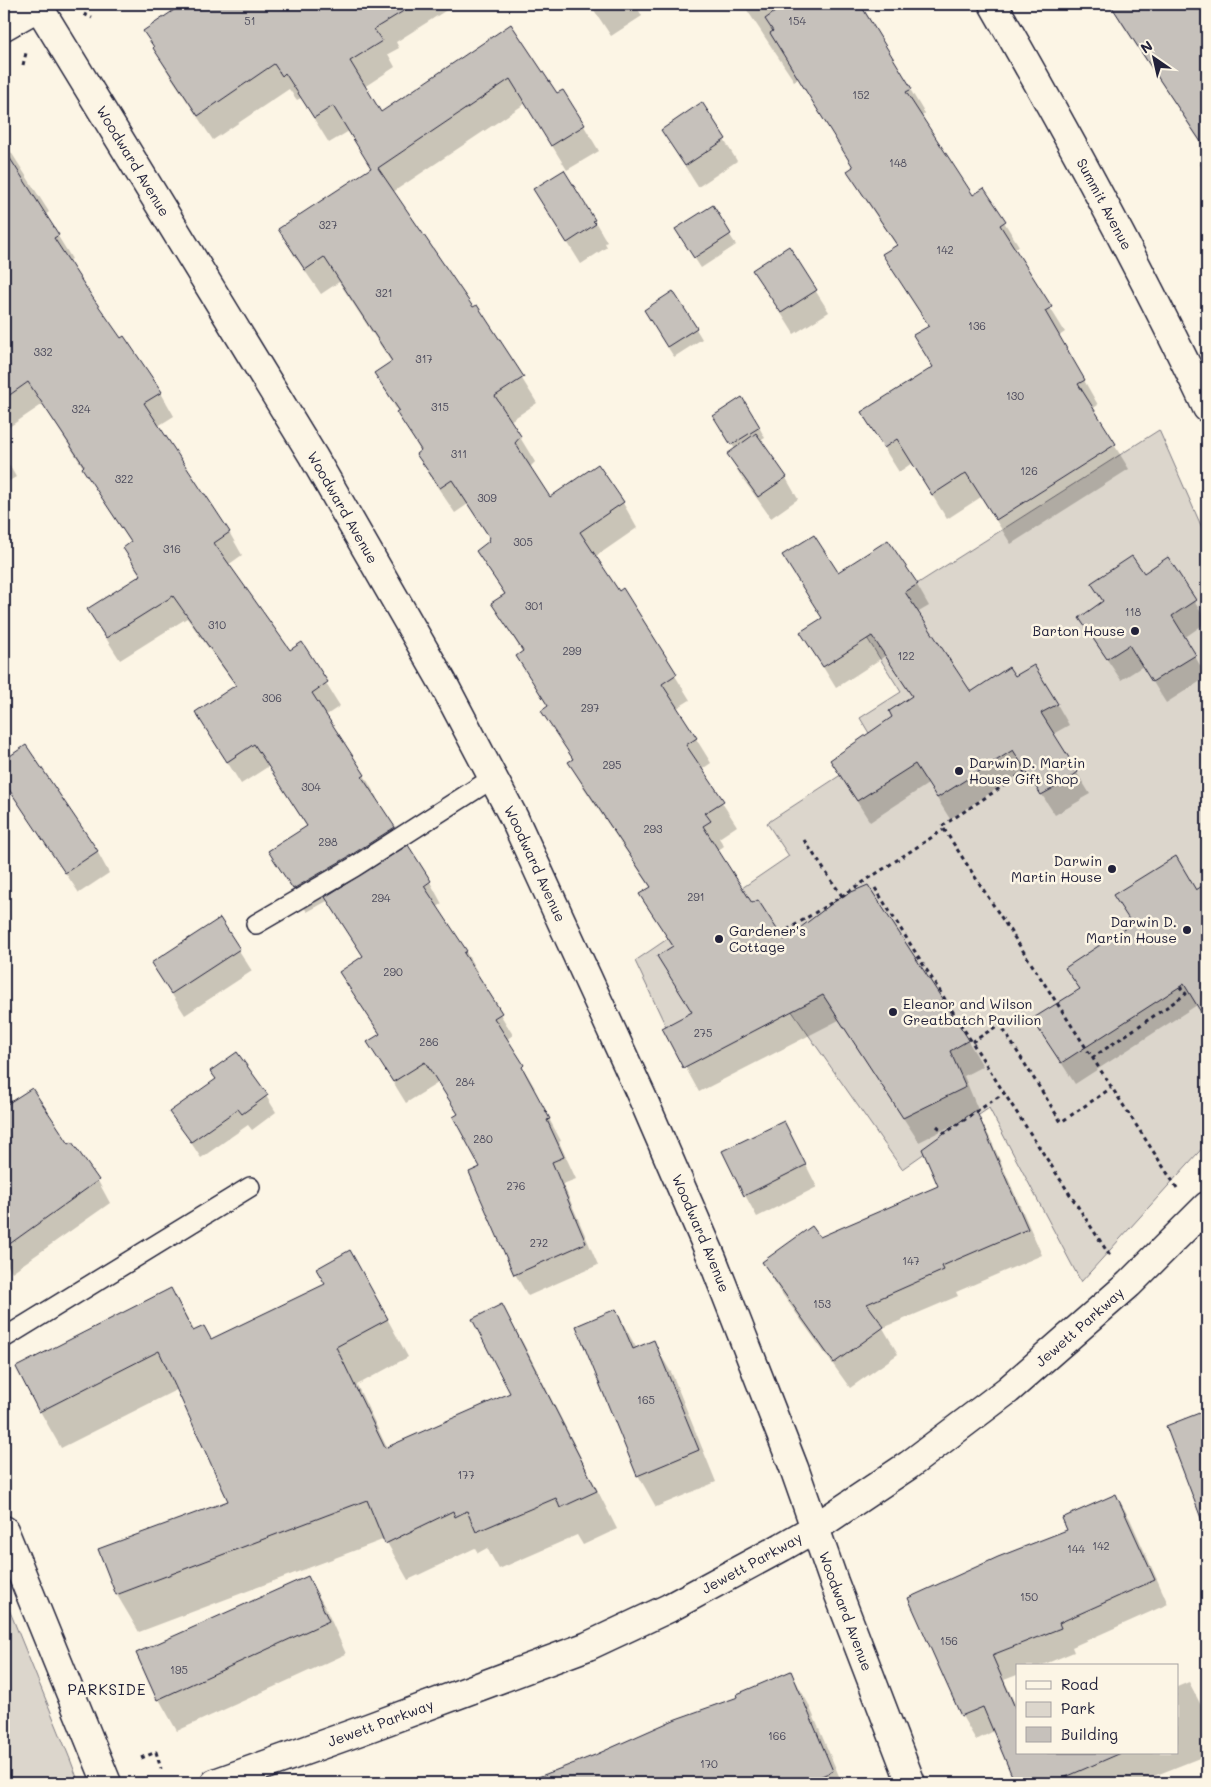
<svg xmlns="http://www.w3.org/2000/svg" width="1211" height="1787" viewBox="0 0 1211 1787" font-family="Mali,sans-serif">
<rect width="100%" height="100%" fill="#fcf5e5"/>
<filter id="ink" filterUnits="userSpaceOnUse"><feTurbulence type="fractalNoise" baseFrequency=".02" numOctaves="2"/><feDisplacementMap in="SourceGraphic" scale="10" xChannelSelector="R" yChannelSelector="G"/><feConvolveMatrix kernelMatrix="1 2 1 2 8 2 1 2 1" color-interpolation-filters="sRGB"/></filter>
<g filter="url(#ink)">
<g fill="#dcd6cc" stroke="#7f7c84">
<polygon points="1159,430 1207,539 1207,1143 1081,1282 989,1108 902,1169 766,974 670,1035 635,961 789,856 767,823 879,750 860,718 901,692 857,622"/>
<polygon points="4,1597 70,1759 79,1783 4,1783"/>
</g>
<g fill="#0003">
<polygon points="190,4 456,4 396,42 399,48 388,54 395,67 364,87 381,114 511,26 557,95 563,91 599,151 567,170 526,103 393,192 473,309 477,306 537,403 510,421 535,462 529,468 549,499 623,503 637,528 595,557 618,593 622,590 690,700 677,708 711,763 701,770 737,826 719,838 724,846 717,851 752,905 784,942 868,887 968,1041 983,1066 964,1076 979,1112 977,1114 990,1138 1042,1255 956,1292 958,1296 883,1328 898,1354 850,1388 778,1288 763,1262 940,1186 959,1124 959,1122 919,1142 839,1020 699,1092 664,1028 693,1013 673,947 641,894 651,888 584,788 570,763 573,760 543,711 548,707 517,656 523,653 492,603 505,595 477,551 490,541 490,539 468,504 455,513 432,479 418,454 421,452 376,374 392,363 339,282 321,294 294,255 280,230 372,168 349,131 329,143 301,98 297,100 289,89 213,140 169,74 154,49 177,13"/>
<polygon points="590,4 635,4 642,16 611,36"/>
<polygon points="743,4 861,4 879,35 878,36 925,114 920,117 973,196 984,190 1019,246 1014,249 1065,332 1059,336 1098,405 1092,409 1129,469 1011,544 981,497 947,519 912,463 899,472 877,437 934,368 929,327 884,254 897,246 863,196 849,171 854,168 799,78 794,81"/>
<polygon points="1111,4 1207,4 1207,152 1122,24"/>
<polygon points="702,104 737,161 698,187 662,130"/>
<polygon points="9,149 49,212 45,215 72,259 68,261 120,340 161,393 174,416 158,426 229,532 242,555 228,565 289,651 301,644 340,706 325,716 364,775 377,798 375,799 406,849 408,847 430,882 442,904 437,907 466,952 478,973 476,975 513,1035 506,1040 535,1088 533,1089 561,1141 559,1142 576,1179 563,1184 598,1265 528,1296 515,1274 482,1167 459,1115 438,1083 406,1103 369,1043 380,1035 340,972 364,957 329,900 307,912 270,852 307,827 269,766 241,784 196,712 236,686 187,618 120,660 102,632 141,577 124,548 131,543 43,404 9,427 4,419 4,153"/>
<polygon points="1207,158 1207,178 1199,163"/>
<polygon points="712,206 736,245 701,268 683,240"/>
<polygon points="548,211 594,220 607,242 605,243 607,247 581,264"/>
<polygon points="788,248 829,312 794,334 754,270"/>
<polygon points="651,321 696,329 702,339 674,357"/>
<polygon points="721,427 759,427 765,438 760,441 786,478 798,499 771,518 741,476 728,454 735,449"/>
<polygon points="4,456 16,477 4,484"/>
<polygon points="784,556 837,574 917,585 929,606 917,613 971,693 1014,678 1057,704 1069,725 1053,734 1090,794 1081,799 1081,800 1055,815 1026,770 950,819 928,784 870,822 831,761 894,717 913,698 885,656 836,688 802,633 823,619"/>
<polygon points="1168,559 1207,622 1184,638 1207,677 1166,703 1143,666 1121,680 1093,639 1080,618 1103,602 1092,583 1143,575"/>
<polygon points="26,747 97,851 109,873 79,893 4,782 4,762"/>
<polygon points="1207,884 1207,1021 1197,1005 1075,1084 1034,1020 1080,990 1067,968 1133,925"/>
<polygon points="219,919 252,971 185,1015 152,963"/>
<polygon points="4,1088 13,1102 69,1146 72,1144 98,1181 110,1203 12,1272 4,1260"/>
<polygon points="266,1096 276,1112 252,1130 248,1125 201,1158 171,1112"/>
<polygon points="784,1122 817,1187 757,1217 745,1195"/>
<polygon points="171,1289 195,1332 211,1340 371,1289 408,1357 357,1385 387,1448 512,1394 501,1305 523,1343 617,1529 583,1545 577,1535 499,1569 487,1548 478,1553 475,1548 408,1580 385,1539 139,1632 117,1595 100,1550 230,1501 178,1389 61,1448 40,1411"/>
<polygon points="616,1311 637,1349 653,1342 672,1374 716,1482 656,1507 638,1475"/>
<polygon points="1207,1411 1207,1525 1202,1516 1168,1426"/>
<polygon points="1116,1495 1130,1519 1168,1604 1072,1647 1074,1652 1040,1666 1017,1666 1017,1675 1004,1680 1017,1708 1017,1753 1177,1753 1177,1687 1189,1682 1207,1717 1207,1755 1149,1778 1150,1781 1142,1783 1016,1783 994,1731 976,1740 962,1716 909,1599 1069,1531"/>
<polygon points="308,1577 326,1609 346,1654 177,1731 159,1699"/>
<polygon points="791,1673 808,1703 842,1783 524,1783 595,1756 740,1697"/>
</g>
<g fill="#c6c1bb" stroke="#22223b">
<polygon points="183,4 415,4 374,29 382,41 350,61 381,112 511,24 557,93 563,90 585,125 551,146 510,79 378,168 473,307 477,305 524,377 495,396 521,436 515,443 550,497 598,464 624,502 580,532 619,591 623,588 677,674 662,684 697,738 686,745 724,801 705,813 711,821 703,826 752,903 758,900 784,940 842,896 868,885 969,1040 950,1051 966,1087 903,1118 823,995 683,1068 662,1028 692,1012 657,956 673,946 639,894 651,887 568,762 573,759 541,711 548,706 516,656 523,651 491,603 505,594 476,551 489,541 488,539 490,538 452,480 440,488 416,454 421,450 396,412 399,410 374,373 392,361 324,257 305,270 278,229 371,168 333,106 314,118 285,73 282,76 274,64 198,116 153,48 154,47 143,31"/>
<polygon points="786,4 860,4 912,89 906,92 973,195 984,188 1006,221 1000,225 1052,307 1045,311 1085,380 1078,384 1116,444 996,520 966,473 932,495 897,439 884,448 861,412 933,367 913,335 929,326 882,254 897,245 847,171 853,167 770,33 773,31 765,19"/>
<polygon points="1110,4 1207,4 1207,151 1155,73"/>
<polygon points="702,102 726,139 685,166 661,130"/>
<polygon points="4,149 59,235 54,238 93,298 121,338 124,336 162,392 144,403 204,494 205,494 230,532 214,543 290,650 302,642 328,682 312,693 365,775 362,777 395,827 348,857 293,889 268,851 307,826 254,744 227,762 195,712 236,685 173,596 106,638 87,609 141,575 123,548 131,542 82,468 84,466 28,382 4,399"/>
<polygon points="564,170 595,220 593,221 596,224 567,243 533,189"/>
<polygon points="713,205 731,234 694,258 675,229"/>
<polygon points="789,246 817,290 781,313 752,270"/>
<polygon points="673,291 697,328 667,347 644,310"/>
<polygon points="742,397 760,427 731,445 713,416"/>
<polygon points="756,433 787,477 758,497 727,454"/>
<polygon points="814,535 838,572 888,540 918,584 905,592 971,692 1009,667 1015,676 1034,665 1058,704 1041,713 1078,772 1070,778 1070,779 1041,795 1013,750 937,798 915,764 857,801 830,760 892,717 889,711 912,696 872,636 823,667 800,632 822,618 782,555"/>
<polygon points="1132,556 1144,573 1168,557 1196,600 1172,616 1196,655 1152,682 1129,645 1107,659 1079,618 1103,601 1091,583"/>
<polygon points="26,745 98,851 65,873 4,782 4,760"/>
<polygon points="408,845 431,881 424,886 467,951 464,953 502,1013 494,1018 524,1065 522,1067 550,1119 547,1120 564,1157 552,1162 586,1243 514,1275 469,1172 480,1167 453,1117 458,1114 425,1062 393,1082 367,1042 380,1034 339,972 363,956 325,897"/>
<polygon points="1176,856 1196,890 1207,883 1207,1022 1184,984 1061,1063 1032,1019 1080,989 1065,968 1132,924 1113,895"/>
<polygon points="220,918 240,949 171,994 151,963"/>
<polygon points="237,1052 268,1095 242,1114 238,1109 191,1142 169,1112 216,1079 210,1071"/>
<polygon points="32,1088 69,1144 72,1142 99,1180 4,1248 4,1106"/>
<polygon points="976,1110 1028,1229 942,1266 944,1270 867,1304 884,1327 834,1363 762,1262 812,1226 820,1237 938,1186 922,1149"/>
<polygon points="784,1121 806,1165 744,1196 722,1151"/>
<polygon points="350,1250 388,1319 336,1347 385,1448 510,1393 472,1319 502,1304 597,1491 560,1508 556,1498 476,1532 467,1511 455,1517 453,1511 385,1544 367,1500 116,1595 98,1549 228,1501 159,1351 39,1412 16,1367 171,1288 193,1331 204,1326 211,1339 325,1284 316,1269"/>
<polygon points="616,1309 633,1349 654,1340 699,1450 637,1476 576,1326"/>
<polygon points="1207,1410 1207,1525 1204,1526 1166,1426"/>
<polygon points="1116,1494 1155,1580 1059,1623 1061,1628 992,1655 1017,1712 1017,1753 1121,1753 1052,1783 1015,1783 983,1707 961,1716 908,1598 998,1557 1067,1530 1062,1518"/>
<polygon points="308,1576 329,1621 157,1700 136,1653"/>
<polygon points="791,1671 833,1771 806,1783 528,1783 528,1781 595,1755 676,1719 738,1697 737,1694"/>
</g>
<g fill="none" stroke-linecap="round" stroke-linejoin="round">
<defs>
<g id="lane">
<polyline points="256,924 354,867 493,778"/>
<polyline points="4,1338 250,1187"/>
</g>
<g id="street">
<path id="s1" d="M37,4L313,456L442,681L514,818L643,1099L712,1258L794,1468L834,1582L911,1783"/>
<path id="s2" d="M993,4C1069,136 1142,270 1207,408"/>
<polyline points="4,26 43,4"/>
<path id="s3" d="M215,1783L360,1731L588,1646L669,1608L782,1547L815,1528L909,1465L1008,1390L1129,1284L1207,1206"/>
</g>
<polyline id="secondary" points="4,1530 107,1783"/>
</defs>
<use href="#lane" stroke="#22223b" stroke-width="22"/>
<use href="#street" stroke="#22223b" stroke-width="31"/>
<use href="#secondary" stroke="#22223b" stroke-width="31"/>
<g stroke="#22223b" stroke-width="3" stroke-dasharray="4 4" stroke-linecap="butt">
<polyline points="84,14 92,18"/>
<polyline points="23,65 26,53"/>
<polyline points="1026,771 942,826 1177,1188"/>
<polyline points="804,840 842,896"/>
<polyline points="875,888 1004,1093 1110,1256"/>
<polyline points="787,930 842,896 943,830"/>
<polyline points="972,1042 1000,1024 1061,1122 1111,1088"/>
<polyline points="1092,1058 1186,994 1180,987"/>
<polyline points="937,1126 945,1133 1004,1093"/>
<polyline points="141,1758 156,1752 161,1769"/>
</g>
<use href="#lane" stroke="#fcf5e5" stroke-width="19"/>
<use href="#street" stroke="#fcf5e5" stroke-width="28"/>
<use href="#secondary" stroke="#fcf5e5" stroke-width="28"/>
</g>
</g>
<g fill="#22223b" stroke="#fcf5e5" stroke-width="2">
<circle cx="1135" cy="631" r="5"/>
<circle cx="959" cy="771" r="5"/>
<circle cx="1112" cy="869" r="5"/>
<circle cx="1187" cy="930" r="5"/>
<circle cx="719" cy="939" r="5"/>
<circle cx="893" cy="1012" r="5"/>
</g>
<g text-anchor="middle" stroke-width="5" stroke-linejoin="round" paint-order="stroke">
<g font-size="11" fill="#4b4a5b">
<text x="250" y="25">51</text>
<text x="797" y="25">154</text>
<text x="861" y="99">152</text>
<text x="898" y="167">148</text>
<text x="328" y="229">327</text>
<text x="945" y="254">142</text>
<text x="384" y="297">321</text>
<text x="977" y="330">136</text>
<text x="43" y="356">332</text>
<text x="424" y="363">317</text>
<text x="1015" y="400">130</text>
<text x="440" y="411">315</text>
<text x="81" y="413">324</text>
<text x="459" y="458">311</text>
<text x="1029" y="475">126</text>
<text x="124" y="483">322</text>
<text x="487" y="502">309</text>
<text x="523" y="546">305</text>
<text x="172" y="553">316</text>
<text x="534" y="610">301</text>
<text x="1133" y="616">118</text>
<text x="217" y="629">310</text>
<text x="572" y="655">299</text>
<text x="906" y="660">122</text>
<text x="272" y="702">306</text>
<text x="590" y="712">297</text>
<text x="612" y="769">295</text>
<text x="311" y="791">304</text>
<text x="653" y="833">293</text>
<text x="328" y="846">298</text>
<text x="696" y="901">291</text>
<text x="381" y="902">294</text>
<text x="393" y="976">290</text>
<text x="703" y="1037">275</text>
<text x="429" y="1046">286</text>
<text x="465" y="1086">284</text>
<text x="483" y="1143">280</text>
<text x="516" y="1190">276</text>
<text x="539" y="1247">272</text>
<text x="911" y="1265">147</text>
<text x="822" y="1308">153</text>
<text x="646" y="1404">165</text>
<text x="466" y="1479">177</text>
<text x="1101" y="1550">142</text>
<text x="1076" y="1553">144</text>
<text x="1029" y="1601">150</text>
<text x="949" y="1645">156</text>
<text x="179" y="1674">195</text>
<text x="777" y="1740">166</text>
<text x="709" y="1768">170</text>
</g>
<g font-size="14" fill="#22223b" stroke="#fcf5e5">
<text dy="5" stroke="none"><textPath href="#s1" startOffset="184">Woodward Avenue</textPath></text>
<text dy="5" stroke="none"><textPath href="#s2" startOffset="229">Summit Avenue</textPath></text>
<text dy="5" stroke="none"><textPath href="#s1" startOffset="589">Woodward Avenue</textPath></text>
<text dy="5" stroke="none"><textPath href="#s1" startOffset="994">Woodward Avenue</textPath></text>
<text dy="5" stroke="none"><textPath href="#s1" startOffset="1399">Woodward Avenue</textPath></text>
<text dy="5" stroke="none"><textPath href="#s3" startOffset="986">Jewett Parkway</textPath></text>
<text dy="5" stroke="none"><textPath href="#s3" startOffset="581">Jewett Parkway</textPath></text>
<text dy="5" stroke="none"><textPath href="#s1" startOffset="1804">Woodward Avenue</textPath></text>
<text dy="5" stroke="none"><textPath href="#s3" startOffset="176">Jewett Parkway</textPath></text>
</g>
<g font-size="14" fill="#22223b" stroke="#fcf5e5" text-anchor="end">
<text x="1125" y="636">Barton House</text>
<text x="969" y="768" text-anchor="start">Darwin D. Martin<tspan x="969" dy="16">House Gift Shop</tspan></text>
<text x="1102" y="866">Darwin<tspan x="1102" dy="16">Martin House</tspan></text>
<text x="1177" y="927">Darwin D.<tspan x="1177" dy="16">Martin House</tspan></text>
<text x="729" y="936" text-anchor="start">Gardener's<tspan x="729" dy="16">Cottage</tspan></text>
<text x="903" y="1009" text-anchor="start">Eleanor and Wilson<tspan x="903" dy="16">Greatbatch Pavilion</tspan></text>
</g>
<g font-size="15" letter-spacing="1" fill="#22223b" stroke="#fcf5e5">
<text x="107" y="1695">PARKSIDE</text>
</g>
</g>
<rect width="1211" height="1787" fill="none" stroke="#fcf5e5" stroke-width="20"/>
<rect x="10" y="10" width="1191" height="1767" fill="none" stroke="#22223b" stroke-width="2" filter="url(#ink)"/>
<rect x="1016" y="1664" width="162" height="90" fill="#fcf5e5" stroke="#a5a1a1"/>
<rect x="1026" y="1681" width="25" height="8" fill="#fcf5e5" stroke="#a5a1a1"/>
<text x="1061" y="1690" font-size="15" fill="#22223b">Road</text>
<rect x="1026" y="1702" width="25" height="15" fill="#dcd6cc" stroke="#a5a1a1"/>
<text x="1061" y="1714" font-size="15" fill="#22223b">Park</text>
<rect x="1026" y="1727" width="25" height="15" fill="#c6c1bb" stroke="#a5a1a1"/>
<text x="1061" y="1740" font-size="15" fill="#22223b">Building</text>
<g transform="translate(1154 58) rotate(326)" stroke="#fcf5e5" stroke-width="4" paint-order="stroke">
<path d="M0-4L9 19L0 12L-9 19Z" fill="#22223b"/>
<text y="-8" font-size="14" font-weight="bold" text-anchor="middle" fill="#22223b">N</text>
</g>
</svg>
